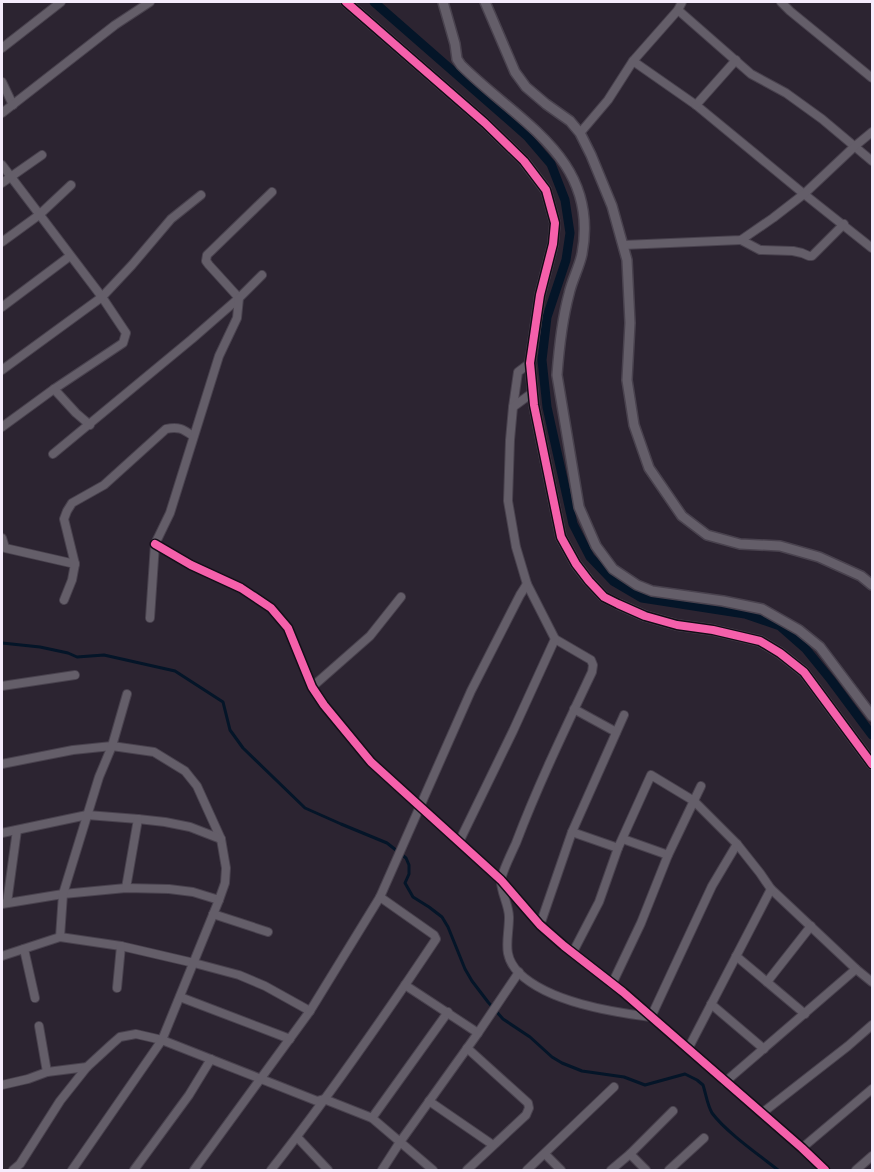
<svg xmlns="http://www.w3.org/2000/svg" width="874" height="1172" viewBox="0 0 874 1172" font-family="'Sofia Sans Condensed',sans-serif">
<rect width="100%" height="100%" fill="#2c2431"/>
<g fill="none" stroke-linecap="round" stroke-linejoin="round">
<path stroke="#041528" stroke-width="3" d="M2,643L40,647L68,653L77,657L104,655L175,671L223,702L230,730L243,748L305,808L341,824L387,843L406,858L409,865V874L405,883L413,897L429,907L442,917L448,927L465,969L472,981L488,1002L503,1019L530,1037L552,1057L562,1063L582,1071L624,1077L645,1085L685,1074L697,1080L703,1085C706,1094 707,1104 712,1113C726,1132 759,1155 778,1170"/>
<polyline stroke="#041528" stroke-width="9" points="374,2 527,136 551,164 565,200 570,233 566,260 547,317 542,360 547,407 573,524 590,557 613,581 642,598 745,614 780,626 805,648 831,680 872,735"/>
<defs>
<g id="minor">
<polyline points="781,2 790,11 872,78"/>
<polyline points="678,10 751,74 786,93 822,119 872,161"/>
<polyline points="2,48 61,2"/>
<polyline points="633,61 696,105 804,194 872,248"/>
<polyline points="2,82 13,105"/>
<polyline points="696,105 736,60"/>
<polyline points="2,113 115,25 150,2"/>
<polyline points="580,133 608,100 633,61 678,10 682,2"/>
<polyline points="2,165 102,297 126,333 123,343 54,389 2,427"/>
<polyline points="2,183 42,155"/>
<polyline points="741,240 760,250 793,251 802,253 809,256 812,256 844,224"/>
<polyline points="2,242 39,215 71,185"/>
<polyline points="623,245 741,240 773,218 804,194 855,146 872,132"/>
<polyline points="2,307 70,256"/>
<polyline points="2,370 102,297 132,265 171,219 201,195"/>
<polyline points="54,389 76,413 90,425"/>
<polyline points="513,407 518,372 530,363"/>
<polyline points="53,454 192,339 239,298 209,265 206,261 207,255 272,192"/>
<polyline points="2,538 5,548 75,564"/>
<polyline points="155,544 191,565 241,588 271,608 288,628 312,687 324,705 371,762 501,880 540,925 564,946 623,992 802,1148 825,1170"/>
<path d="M64,600L72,580L75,564L64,519L67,511L72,503L104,485L166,429C178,426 183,429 193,436"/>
<polyline points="150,618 155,544 170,513 219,356 237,318 239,298 262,275"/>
<path d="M555,639L591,660L593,665L592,672C565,729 538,785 516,843C512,852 501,874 501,881C501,893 509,905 509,917C509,939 501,955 519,973C549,1002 611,1012 651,1017L712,886L737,844"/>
<polyline points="2,686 75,675"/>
<polyline points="312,687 370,636 401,597"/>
<polyline points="574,709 616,732"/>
<polyline points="2,764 73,750 112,746 154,752 185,771 197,786 221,839 226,868 225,883 219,900 193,892 169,889 126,888 63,894 2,904"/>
<polyline points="572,832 618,848"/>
<polyline points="2,833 87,815 138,819 165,822 190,827 221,839"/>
<polyline points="623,839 668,855"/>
<polyline points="459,842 513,731 555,639 527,584 516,547 508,501 510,440 513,407 532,393"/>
<polyline points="126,888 138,819"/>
<polyline points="7,903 17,830"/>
<polyline points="213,914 268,932"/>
<polyline points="540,925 572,832 624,715"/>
<polyline points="60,937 63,894 99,777 112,746 127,694"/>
<polyline points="24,949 35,998"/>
<polyline points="573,952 599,902 618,848 651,775 694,801 737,844 760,873 771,889 856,969 872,982"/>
<polyline points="2,956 60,937 121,946 194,963 239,975 265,986 310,1011"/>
<polyline points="736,956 805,1014"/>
<polyline points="767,982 811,926"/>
<polyline points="612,984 641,923 668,855 701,786"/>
<polyline points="117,988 121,946"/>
<polyline points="180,997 290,1039"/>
<polyline points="711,1004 764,1049"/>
<polyline points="39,1026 47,1072"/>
<polyline points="478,1033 519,972"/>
<polyline points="467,1048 528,1103 529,1108 526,1115 467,1170"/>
<polyline points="688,1049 771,889"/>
<polyline points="725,1082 856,969"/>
<polyline points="2,1085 28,1079 47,1072 87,1067"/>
<polyline points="429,1101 493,1145"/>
<polyline points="762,1113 848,1046 872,1025"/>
<polyline points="372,1118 448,1012"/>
<polyline points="297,1137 328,1170"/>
<polyline points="802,1148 872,1089"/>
<polyline points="545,1154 561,1170"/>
<polyline points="630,1154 646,1170"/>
<polyline points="13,1170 20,1164 60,1101 87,1067 112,1044 120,1037 136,1034 162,1040 317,1101 324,1099 372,1118 433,1170"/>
<polyline points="72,1170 162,1040 219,900"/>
<polyline points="134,1170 189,1095 211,1059"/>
<polyline points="194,1170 310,1011 380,897 471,691 520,595 527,584"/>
<path d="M271,1170C329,1096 384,1017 436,939L434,935L380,897"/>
<polyline points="382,1170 400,1142 478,1033 405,985"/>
<polyline points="527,1170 614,1087"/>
<polyline points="611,1170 630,1154 673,1111"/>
<polyline points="669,1170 704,1138"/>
<polyline points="856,1170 872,1156"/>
</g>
<g id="tertiary">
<polyline points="346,2 485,123 524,161 546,190 555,223 553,244 540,295 530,363 534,405 561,537 576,564 589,581 604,597 618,604 645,616 677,625 713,630 760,641 780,653 804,672 872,764"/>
<path d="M443,2L455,44L457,59L461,65C518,122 600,158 582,254C579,268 572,280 569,294C562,320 559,348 557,375L579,507L596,546L613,569L637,585L652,591L723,601L762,609L799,630L820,647L872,716"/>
<polyline points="485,2 515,72 526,87 546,104 570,121 580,133 591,155 612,206 627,260 630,323 627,380 634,425 649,468 682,516 707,535 740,544 780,546 819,557 861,576 872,585"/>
</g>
</defs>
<use href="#minor" stroke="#49424e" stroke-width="10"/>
<use href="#tertiary" stroke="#49424e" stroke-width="12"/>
<use href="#minor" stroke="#645e69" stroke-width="8"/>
<use href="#tertiary" stroke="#645e69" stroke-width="9"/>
<defs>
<g id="cycleway">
<polyline points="346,2 485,123 524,161 546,190 555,223 553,244 540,295 530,363 534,405 561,537 576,564 589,581 604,597 618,604 645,616 677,625 713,630 760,641 780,653 804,672 872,764"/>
<polyline points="155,544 191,565 241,588 271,608 288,628 312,687 324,705 371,762 501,880 540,925 564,946 623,992 802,1148 825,1170"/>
</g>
</defs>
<use href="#cycleway" stroke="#120c16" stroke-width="11"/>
<use href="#cycleway" stroke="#f560ab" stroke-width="8"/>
</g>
<rect width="874" height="1172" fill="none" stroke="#f5ecfc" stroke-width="6"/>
</svg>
